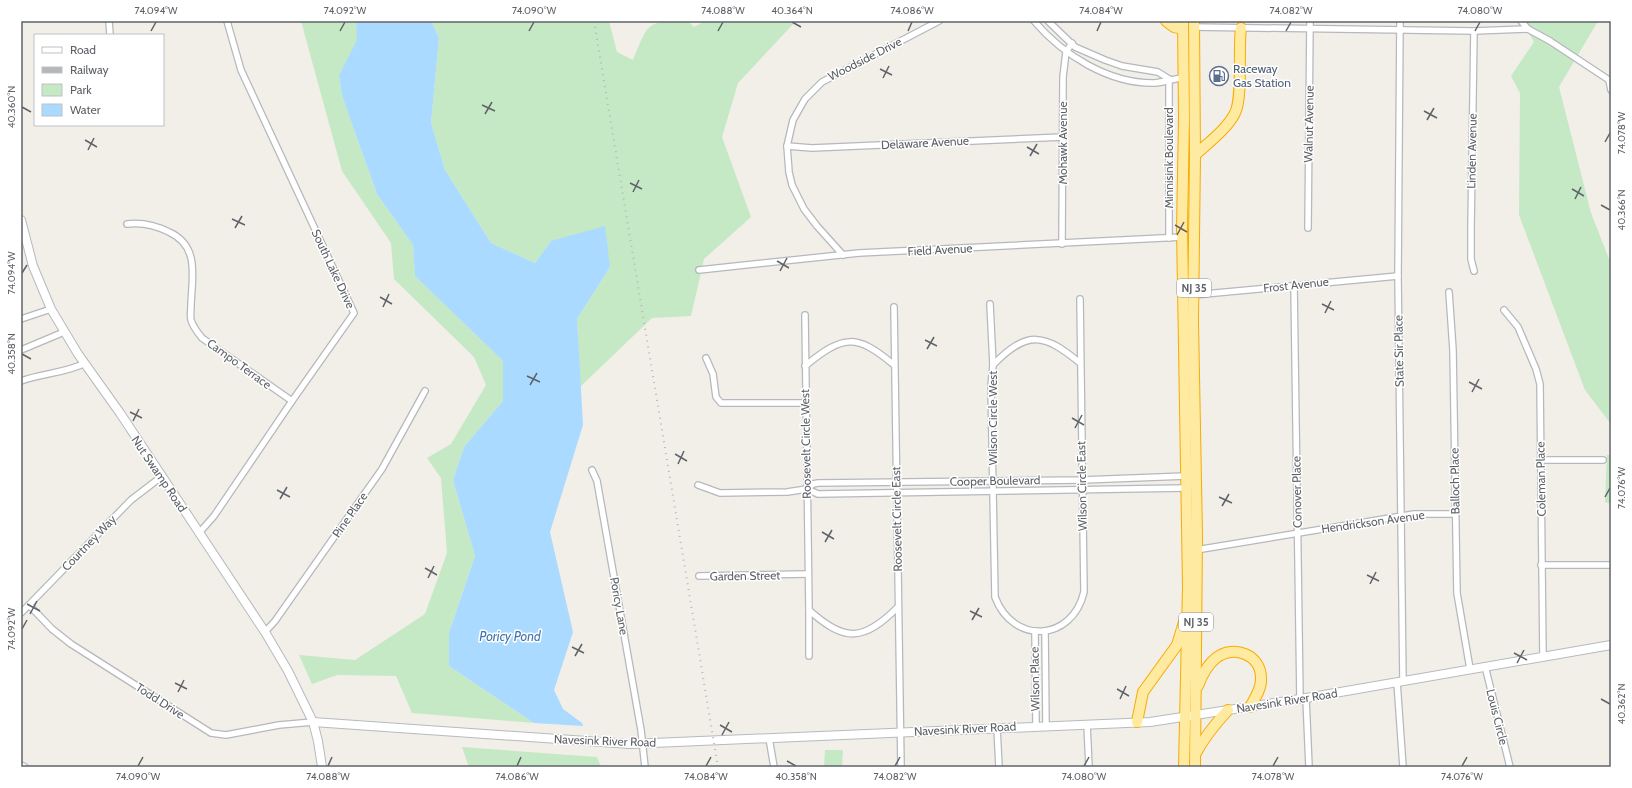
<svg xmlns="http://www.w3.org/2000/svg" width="1632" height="788" viewBox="0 0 1632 788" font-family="Cabin,sans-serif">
<rect width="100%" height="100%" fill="#f1efe8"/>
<g fill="#c5e8c5">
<polygon points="301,21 356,21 358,40 339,75 342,96 377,194 413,245 415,276 503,361 503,401 464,447 453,480 475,556 449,633 449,666 534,723 412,713 396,676 337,675 312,684 299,655 355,660 425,614 447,553 441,478 427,458 451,444 486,385 474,357 394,279 391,243 342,171"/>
<path d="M431,21H609L617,52L633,60C649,22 646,21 688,21L694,27L705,21H796L738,83L722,137L751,217L704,259L691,316L652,318L580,387L577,319L610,267L551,241L535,263L491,243L445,170L431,123L439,38Z"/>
<polygon points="1522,21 1598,21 1559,87 1591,213 1611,264 1611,424 1585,390 1519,215 1520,93 1511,76 1534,42"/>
<polygon points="1607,455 1611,455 1611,504 1605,502"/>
<polygon points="462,747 597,757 601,767 469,767"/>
<polygon points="825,750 843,750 842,767 824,767"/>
</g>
<polygon fill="#aadaff" points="356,21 431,21 439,38 431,123 445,170 491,243 535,263 551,241 605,226 610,267 577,319 583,425 550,532 573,632 554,690 563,709 582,723 583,726 534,723 449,666 449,633 475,556 453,480 464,447 503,401 503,361 415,276 413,245 377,194 342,96 339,75 357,40"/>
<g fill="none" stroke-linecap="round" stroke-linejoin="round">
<defs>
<g id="minor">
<polyline points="109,21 110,35"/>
<path d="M1034,21C1063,55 1109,84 1155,83C1164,82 1173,79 1182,78"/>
<polyline points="1048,21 1075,47 1105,60 1122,66 1158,72 1169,79"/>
<polyline points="1400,21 1398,276 1403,681"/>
<polyline points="1521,21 1528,29 1550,41 1609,80 1611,90"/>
<polyline points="1192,27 1474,31 1528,29"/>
<polyline points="787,146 812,148 1063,137"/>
<path d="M127,224C143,222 155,225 169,232C200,246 192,277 191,305C191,310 190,316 191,320C193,327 198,333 202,338L292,401"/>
<polyline points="1308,228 1310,21"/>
<polyline points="1169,238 1169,79"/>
<polyline points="1062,244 1063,77 1066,52 1072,43"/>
<polyline points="843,255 817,226 804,209 792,185 789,172 787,146 793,120 805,99 822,82 939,21"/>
<polyline points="699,270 859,253 1183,237"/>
<polyline points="1474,271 1471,259 1471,227 1474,31"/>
<polyline points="1294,285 1300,699"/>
<polyline points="1449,292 1453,350 1457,593 1470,669"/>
<polyline points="1194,295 1398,276"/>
<path d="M990,304L993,365L991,386L995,597C1013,645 1072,642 1084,592L1080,299"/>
<polyline points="894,307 901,767"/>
<polyline points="1504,310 1518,327 1536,369 1540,384 1543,656"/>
<path d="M805,315L809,610C845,643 864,641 898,607"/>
<polyline points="21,319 51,309"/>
<polyline points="21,350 64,332"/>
<polyline points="706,358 713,374 716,397 721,403 806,403"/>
<path d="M993,365C1027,330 1044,333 1080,363"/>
<path d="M805,366C843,335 856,333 894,365"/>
<path d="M21,381C42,373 67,373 85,363"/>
<polyline points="1540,460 1603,460"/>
<polyline points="592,470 597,481 641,730 645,767"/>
<polyline points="698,485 720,493 787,492 807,489 818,494 1187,488"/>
<polyline points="807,489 813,484 818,483 1082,480 1186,476"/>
<polyline points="199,533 214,516 292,401 354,313 241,70 227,21"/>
<polyline points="1196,550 1414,514 1455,514"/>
<polyline points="1541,565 1611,565"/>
<polyline points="699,576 808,574"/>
<polyline points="29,605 52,629 71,644 211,733 226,735 279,725 313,722"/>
<polyline points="809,610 809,656"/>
<polyline points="21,613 131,500 161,477"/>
<polyline points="1035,631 1036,726"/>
<polyline points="1045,631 1046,725"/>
<polyline points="265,632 275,621 382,469 425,391"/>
<polyline points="1485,666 1510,767"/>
<polyline points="1397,682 1403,767"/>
<polyline points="1306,698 1309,767"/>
<polyline points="1087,724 1089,767"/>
<polyline points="997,728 999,767"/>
<polyline points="769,738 774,767"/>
<polyline points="21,765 25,767"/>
</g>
<g id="secondary">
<polyline points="21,220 33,266 51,309 78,354 120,413 265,632 288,671 313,722 318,741 322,767"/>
<polyline points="313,722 630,744 1150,722 1306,698 1611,645"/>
</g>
<g id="trunk">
<polyline points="1166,21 1174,27 1183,29"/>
<polyline points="1183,21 1184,118 1182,228 1188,586 1184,767"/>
<polyline points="1194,21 1195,155 1193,322 1197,535 1195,767"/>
<path d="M1195,155C1208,143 1227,129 1235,113C1243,98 1238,48 1241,28"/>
<path d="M1198,686C1202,675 1207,665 1216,658C1234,644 1261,655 1261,678C1262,688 1255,698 1250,707"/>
<polyline points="1137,722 1143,692 1177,645 1184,622"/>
<path d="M1196,753C1205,736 1215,724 1228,710"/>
</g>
</defs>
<use href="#minor" stroke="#b5b8bc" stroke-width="8"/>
<use href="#secondary" stroke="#b6babf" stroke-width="10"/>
<use href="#trunk" stroke="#f9ab00" stroke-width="12"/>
<use href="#minor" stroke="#fff" stroke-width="5.5"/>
<use href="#secondary" stroke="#fff" stroke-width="8"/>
<use href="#trunk" stroke="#feeaa1" stroke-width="10"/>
<polyline stroke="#b6b7b8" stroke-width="2" stroke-dasharray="1 5" stroke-linecap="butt" points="594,21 718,767"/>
</g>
<path fill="none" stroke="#5f6368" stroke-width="1.5" d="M792,22L801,27M151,31L156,22M340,31L345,22M529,31L534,22M718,31L723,22M908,31L912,22M1097,31L1101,22M1286,31L1291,22M1475,31L1480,22M880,69L892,75M883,78L889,66M482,105L495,111M22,107L31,112M1424,111L1437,118M485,114L492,102M1427,120L1434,108M85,140L97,147M1605,142L1610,133M1027,147L1039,154M88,150L94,138M1030,156L1037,144M630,183L642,189M1572,189L1584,196M633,192L639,180M1575,199L1581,187M1601,205L1610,210M232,219L245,225M1175,225L1187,232M235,228L242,216M1177,235L1184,222M777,261L789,268M780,271L787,258M22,273L27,265M380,297L392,304M1322,304L1334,310M383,307L389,294M1325,313L1331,301M925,340L937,346M927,349L934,337M22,354L31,359M527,376L540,382M1469,382L1482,389M530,385L537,373M1472,392L1479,379M130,412L142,418M1072,418L1084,425M133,421L139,409M1075,428L1082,415M675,454L687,461M678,464L684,451M277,490L290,497M1219,497L1232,503M1605,497L1610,488M280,499L287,487M1222,506L1229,494M822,532L834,539M825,542L832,530M425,568L437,575M1367,575L1379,581M428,578L434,566M1370,584L1376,572M27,604L40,611M970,611L982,617M30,614L37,601M972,620L979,608M22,629L27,620M572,647L584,653M1514,653L1527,660M575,656L582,644M1517,663L1524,650M175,683L187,689M1117,689L1129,696M178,692L184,680M1120,699L1126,686M1601,699L1610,704M720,725L732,732M722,735L729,722M787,761L796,766M138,766L143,757M328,766L332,757M517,766L521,757M706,766L711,757M895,766L900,757M1084,766L1089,757M1273,766L1278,757M1462,766L1467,757"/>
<defs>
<symbol id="fuel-ring" viewBox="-11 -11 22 22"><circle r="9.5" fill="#fff" stroke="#5c6f8a" stroke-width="1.5"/><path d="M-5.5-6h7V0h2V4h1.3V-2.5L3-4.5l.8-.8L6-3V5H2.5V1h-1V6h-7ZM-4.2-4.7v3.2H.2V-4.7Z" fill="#5c6f8a"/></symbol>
</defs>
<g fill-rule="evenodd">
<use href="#fuel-ring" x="1208" y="65" width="22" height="22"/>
</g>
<g text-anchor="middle" stroke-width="3" stroke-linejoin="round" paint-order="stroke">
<g fill="#fff" stroke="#8f9295" stroke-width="1">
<rect x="1177" y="279" width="34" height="18" rx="3"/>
<rect x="1179" y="613" width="34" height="18" rx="3"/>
</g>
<g font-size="11" font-weight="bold" fill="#5f6368">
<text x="1194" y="292">NJ 35</text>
<text x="1196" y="626">NJ 35</text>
</g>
<g font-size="12" fill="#5f6368" stroke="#fff">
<text transform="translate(865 59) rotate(-27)" y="4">Woodside Drive</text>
<text transform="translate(1309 124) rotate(-89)" y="4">Walnut Avenue</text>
<text transform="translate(925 143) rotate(-3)" y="4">Delaware Avenue</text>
<text transform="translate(1063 143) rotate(-90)" y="4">Mohawk Avenue</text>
<text transform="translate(1472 151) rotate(-89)" y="4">Linden Avenue</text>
<text transform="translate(1169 158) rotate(-90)" y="4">Minnisink Boulevard</text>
<text transform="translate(940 250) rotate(-3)" y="4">Field Avenue</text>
<text transform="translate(333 269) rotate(65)" y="4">South Lake Drive</text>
<text transform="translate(1296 285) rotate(-6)" y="4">Frost Avenue</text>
<text transform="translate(1399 351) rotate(-91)" y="4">State Sir Place</text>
<text transform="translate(239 364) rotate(36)" y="4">Campo Terrace</text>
<text transform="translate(993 418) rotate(-90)" y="4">Wilson Circle West</text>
<text transform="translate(806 444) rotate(-91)" y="4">Roosevelt Circle West</text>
<text transform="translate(159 474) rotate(56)" y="4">Nut Swamp Road</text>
<text transform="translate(1541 479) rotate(-91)" y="4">Coleman Place</text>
<text transform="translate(995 481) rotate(-1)" y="4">Cooper Boulevard</text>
<text transform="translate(1455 481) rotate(-91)" y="4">Balloch Place</text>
<text transform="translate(1082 486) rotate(-91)" y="4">Wilson Circle East</text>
<text transform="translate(1297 492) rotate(-91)" y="4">Conover Place</text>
<text transform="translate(350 515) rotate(-55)" y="4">Pine Place</text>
<text transform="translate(897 519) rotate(-91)" y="4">Roosevelt Circle East</text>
<text transform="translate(1373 522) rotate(-8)" y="4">Hendrickson Avenue</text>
<text transform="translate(89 543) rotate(-46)" y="4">Courtney Way</text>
<text transform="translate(745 576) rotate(-1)" y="4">Garden Street</text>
<text transform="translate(619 606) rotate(80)" y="4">Poricy Lane</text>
<text transform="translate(1035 679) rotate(-91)" y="4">Wilson Place</text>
<text transform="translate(160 701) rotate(33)" y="4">Todd Drive</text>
<text transform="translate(1287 701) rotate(-9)" y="4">Navesink River Road</text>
<text transform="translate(1497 717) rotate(76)" y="4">Louis Circle</text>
<text transform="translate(965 729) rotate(-3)" y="4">Navesink River Road</text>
<text transform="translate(605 741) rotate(2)" y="4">Navesink River Road</text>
</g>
<g font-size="12" fill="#4e5e75" stroke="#fff" text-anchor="start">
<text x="1233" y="73">Raceway<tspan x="1233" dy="14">Gas Station</tspan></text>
</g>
<g font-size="13" font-style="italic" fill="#4174aa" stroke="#fff">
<text x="510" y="641">Poricy Pond</text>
</g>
</g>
<rect width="1632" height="788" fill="none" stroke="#ffffff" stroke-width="44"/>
<rect x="34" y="34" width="130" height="92" fill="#ffffff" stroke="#bfc1c3"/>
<rect x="42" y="47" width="20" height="6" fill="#ffffff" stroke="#bfc1c3"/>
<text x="70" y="54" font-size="12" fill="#5f6368">Road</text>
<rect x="42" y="67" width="20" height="6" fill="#b6b7b8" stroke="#bfc1c3"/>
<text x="70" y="74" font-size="12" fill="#5f6368">Railway</text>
<rect x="42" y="84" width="20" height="12" fill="#c5e8c5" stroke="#bfc1c3"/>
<text x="70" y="94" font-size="12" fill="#5f6368">Park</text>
<rect x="42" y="104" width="20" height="12" fill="#aadaff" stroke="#bfc1c3"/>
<text x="70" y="114" font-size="12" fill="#5f6368">Water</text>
<rect x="22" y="22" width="1588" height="744" fill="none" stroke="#5f6368" stroke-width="1.5"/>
<g font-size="10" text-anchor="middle" fill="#5f6368">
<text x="156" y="14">74.094°W</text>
<text x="345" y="14">74.092°W</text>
<text x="534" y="14">74.090°W</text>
<text x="723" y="14">74.088°W</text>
<text x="792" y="14">40.364°N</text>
<text x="912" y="14">74.086°W</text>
<text x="1101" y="14">74.084°W</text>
<text x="1291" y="14">74.082°W</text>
<text x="1480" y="14">74.080°W</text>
<text transform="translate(11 107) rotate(-90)" y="4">40.360°N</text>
<text transform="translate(1621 133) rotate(-90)" y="4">74.078°W</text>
<text transform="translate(1621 210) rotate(-90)" y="4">40.366°N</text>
<text transform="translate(11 273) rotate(-90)" y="4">74.094°W</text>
<text transform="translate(11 354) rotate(-90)" y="4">40.358°N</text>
<text transform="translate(1621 488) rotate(-90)" y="4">74.076°W</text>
<text transform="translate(11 629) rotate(-90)" y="4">74.092°W</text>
<text transform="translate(1621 704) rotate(-90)" y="4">40.362°N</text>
<text x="138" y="780">74.090°W</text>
<text x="328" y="780">74.088°W</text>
<text x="517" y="780">74.086°W</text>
<text x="706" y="780">74.084°W</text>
<text x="796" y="780">40.358°N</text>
<text x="895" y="780">74.082°W</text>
<text x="1084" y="780">74.080°W</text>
<text x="1273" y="780">74.078°W</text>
<text x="1462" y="780">74.076°W</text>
</g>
</svg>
